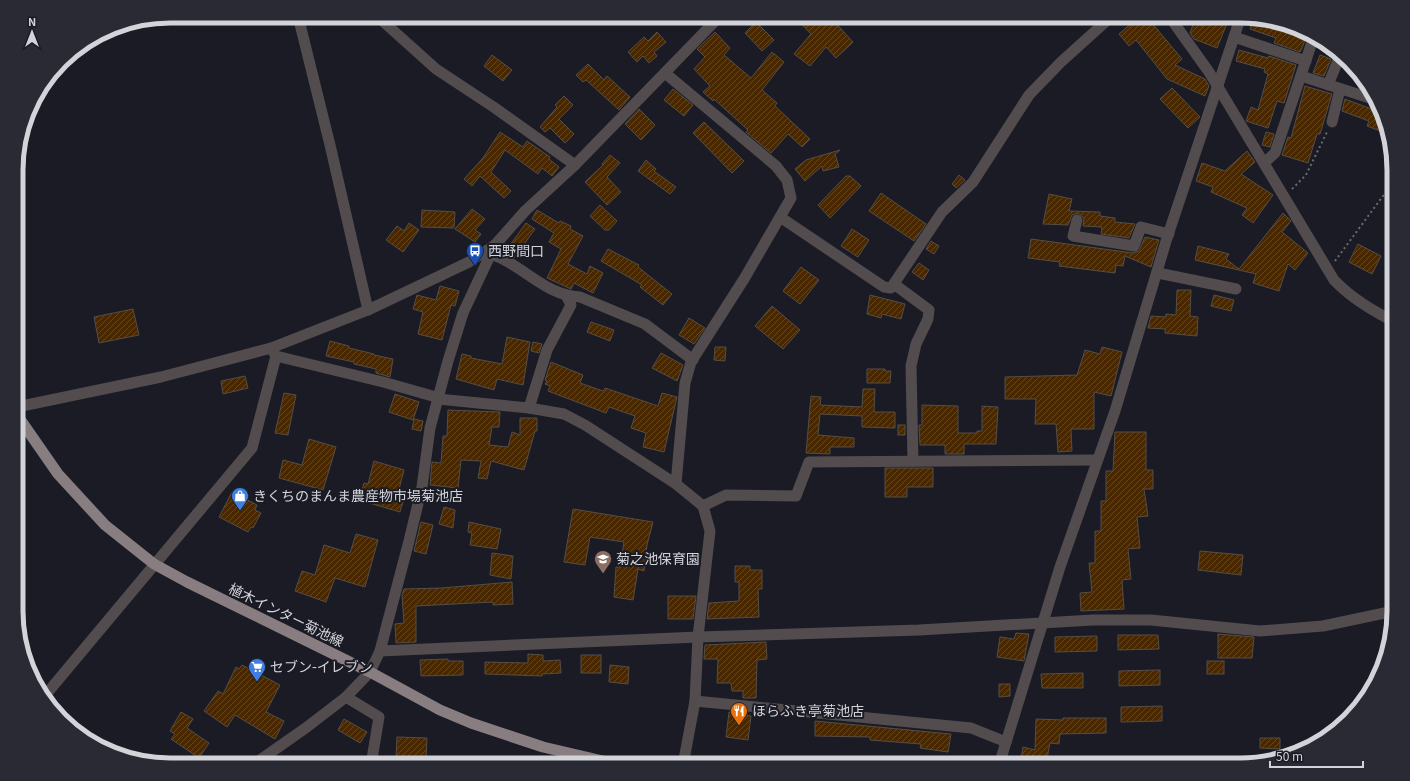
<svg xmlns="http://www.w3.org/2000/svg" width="1410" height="781" viewBox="0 0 1410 781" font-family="Georgia,'Noto Sans JP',serif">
<defs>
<pattern id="building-hatch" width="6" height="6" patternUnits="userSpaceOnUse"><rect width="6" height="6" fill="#492800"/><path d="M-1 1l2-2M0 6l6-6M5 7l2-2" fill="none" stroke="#624625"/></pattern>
</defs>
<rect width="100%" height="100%" fill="#1a1b24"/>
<g fill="url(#building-hatch)" stroke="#564d45">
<polygon points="794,16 829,16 853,42 836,58 826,47 810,66 794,54 811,34"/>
<polygon points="1140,16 1146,16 1182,59 1175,65 1205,79 1209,86 1205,96 1167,79 1136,40 1129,46 1119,34"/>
<polygon points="1205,16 1230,16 1217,48 1194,39 1190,33 1194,22 1202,26"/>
<polygon points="1254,18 1279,21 1308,33 1302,48 1300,52 1274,43 1276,38 1250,29"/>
<polygon points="756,22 774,40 762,51 745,33"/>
<polygon points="657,32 666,42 654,52 657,56 649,63 643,56 637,62 628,52 644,37 648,41"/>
<polygon points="715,32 730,48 724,55 751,78 772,52 784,62 762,90 777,103 775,106 810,139 802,147 788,134 771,153 746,132 748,130 714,99 713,101 703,92 710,86 694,69 705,57 697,49"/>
<polygon points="1239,50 1268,58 1269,56 1296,65 1284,103 1277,101 1268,128 1246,121 1251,107 1258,110 1268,74 1264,72 1265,69 1236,61"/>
<polygon points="492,55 512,70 503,81 484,66"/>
<polygon points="1320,55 1331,59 1324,76 1313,73"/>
<polygon points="588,64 604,80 607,76 630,97 619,110 586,80 583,82 576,75"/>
<polygon points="1305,86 1332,94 1320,134 1317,134 1308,163 1282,155 1288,137 1291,138"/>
<polygon points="1172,88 1200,117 1188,128 1160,99"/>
<polygon points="673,89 693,105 684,116 664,100"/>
<polygon points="564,96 573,105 559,119 574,134 565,143 550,128 545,132 540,127 557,107 555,105"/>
<polygon points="1345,99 1382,113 1388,134 1367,126 1369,121 1342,111"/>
<polygon points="639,109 655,125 641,140 625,124"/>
<polygon points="704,122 744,161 732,173 693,133"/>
<polygon points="500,132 523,147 527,141 550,157 549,159 559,167 552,176 542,168 538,174 505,150 491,172 511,191 504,198 480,176 472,186 464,179 483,158"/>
<polygon points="1266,132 1274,134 1270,147 1262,145"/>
<polygon points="840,150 835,154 839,167 823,171 822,166 805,181 795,169 806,160"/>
<polygon points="1247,151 1255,162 1241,174 1273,195 1253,223 1242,215 1247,208 1211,192 1213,187 1196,181 1202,163 1225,171"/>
<polygon points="610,155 620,163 607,177 621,192 607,205 585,182 603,165 602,164"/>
<polygon points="646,160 656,169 654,171 676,187 670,194 638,171"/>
<polygon points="959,175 965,180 956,188 952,184"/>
<polygon points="846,176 850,176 861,186 830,218 818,205"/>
<polygon points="881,193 926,224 914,241 869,211"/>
<polygon points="1049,194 1072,199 1069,211 1100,212 1100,216 1115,218 1115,222 1135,224 1129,238 1101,234 1102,227 1083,226 1084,218 1078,213 1072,215 1068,225 1043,224"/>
<polygon points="600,205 617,221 609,230 605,230 590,216"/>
<polygon points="472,209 485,219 475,230 481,234 475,242 455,229"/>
<polygon points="422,210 455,212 454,228 421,227"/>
<polygon points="537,210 559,223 560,221 571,226 570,229 583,236 568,264 587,274 590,266 603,273 593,293 574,283 571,289 569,288 547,278 561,249 549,242 554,233 532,219"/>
<polygon points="1283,213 1291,221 1282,232 1308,253 1295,270 1288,264 1279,291 1253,283 1256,274 1195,260 1198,246 1229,254 1226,259 1239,269"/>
<polygon points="409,223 419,230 403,252 386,240 397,226 404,231"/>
<polygon points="526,223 535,229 514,258 505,252"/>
<polygon points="852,229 869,240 858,257 841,246"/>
<polygon points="1145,237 1159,240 1151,267 1125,256 1123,266 1116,265 1115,273 1059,266 1060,262 1028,258 1031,239 1133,253 1139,251"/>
<polygon points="931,241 939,246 934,254 926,249"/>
<polygon points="1358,244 1381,256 1372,274 1349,262"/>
<polygon points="608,249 639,265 638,267 672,294 663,305 640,287 642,285 601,261"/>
<polygon points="919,263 929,270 923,280 912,272"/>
<polygon points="801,267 819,280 800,304 783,291"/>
<polygon points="440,286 459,291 455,306 451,305 442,340 418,334 423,312 413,309 417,295 436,300"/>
<polygon points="1177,290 1191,290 1190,316 1198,317 1197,336 1165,333 1165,329 1148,328 1151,316 1166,317 1166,314 1176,315"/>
<polygon points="870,295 905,304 901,319 882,314 881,318 867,314"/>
<polygon points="1214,295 1234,300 1231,311 1211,306"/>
<polygon points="772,306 800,330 783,349 755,326"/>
<polygon points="133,309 139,335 99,343 94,317"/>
<polygon points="689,318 705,328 694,344 679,335"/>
<polygon points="591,322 614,330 610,341 587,332"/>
<polygon points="507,337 530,342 523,385 497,379 494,390 456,379 462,354 471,356 471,358 502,364"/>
<polygon points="330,341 349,346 349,348 374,354 374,355 393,359 390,377 376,373 376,369 354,364 354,362 326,356"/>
<polygon points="533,342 542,344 539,353 531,351"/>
<polygon points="715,347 726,347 725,361 714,360"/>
<polygon points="1102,347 1122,352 1111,396 1094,392 1094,429 1071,429 1072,451 1058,452 1056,424 1035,424 1036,399 1005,399 1005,377 1077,375 1085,350 1100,354"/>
<polygon points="661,353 683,365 677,381 652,368"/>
<polygon points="551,362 583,375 580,383 603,391 605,388 658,406 662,393 677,397 664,452 643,447 646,433 631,428 635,416 609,407 606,413 548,391 550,386 545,384 547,381 545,380"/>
<polygon points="867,369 885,369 885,371 891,371 890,383 867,383"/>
<polygon points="245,376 248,388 223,394 221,381"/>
<polygon points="863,389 875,389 874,412 895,412 895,428 862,427 862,416 820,414 818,435 854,438 854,447 830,447 830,454 806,453 811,396 821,397 820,405 862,407"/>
<polygon points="284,393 296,395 288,435 275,433"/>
<polygon points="395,394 419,402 413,420 389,412"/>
<polygon points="922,405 958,406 958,433 977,433 977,431 982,431 982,406 998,407 996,444 964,444 964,454 945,454 945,445 920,445 919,425 922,425"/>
<polygon points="448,410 500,412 499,427 492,427 489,445 508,447 512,432 520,435 520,418 537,418 537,431 535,431 524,470 491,461 487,479 478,478 481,461 461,460 458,488 430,485 432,462 441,463 443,436 447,436"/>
<polygon points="414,419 423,421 421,431 412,429"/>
<rect x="898" y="425" width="7" height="10"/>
<polygon points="1115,432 1146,432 1146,470 1153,470 1153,489 1144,489 1148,516 1137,517 1140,548 1128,549 1131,579 1122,580 1124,609 1081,611 1080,593 1092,592 1089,563 1095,563 1095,531 1101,531 1101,501 1106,501 1106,471 1113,471"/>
<polygon points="309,439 336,447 323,490 279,478 283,460 302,465"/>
<polygon points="374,461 404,470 398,493 405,495 400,512 359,500 364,483 368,484"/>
<polygon points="885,468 933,468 933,487 907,487 907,497 885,497"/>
<polygon points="232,492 257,505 255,510 261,513 253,528 251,527 248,532 219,517"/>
<polygon points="444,507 455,510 453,528 439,524"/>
<polygon points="573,509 653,522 647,545 644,571 638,569 633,600 614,597 616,567 620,567 624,542 590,537 585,565 564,562"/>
<polygon points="421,522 433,525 426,554 414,551"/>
<polygon points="469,522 501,529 497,549 470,545 472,533 468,532"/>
<polygon points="356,534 378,540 365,587 335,578 326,602 295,591 302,571 315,575 324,545 350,553"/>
<polygon points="1200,551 1243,555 1241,575 1198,570"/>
<polygon points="492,553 513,556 511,579 490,575"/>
<polygon points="735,566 750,566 750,570 762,570 762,589 758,589 759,617 707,619 709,603 739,601 739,582 735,582"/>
<polygon points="512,582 513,604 493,605 493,602 416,606 416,642 396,643 395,624 404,623 402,595 404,589 442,588"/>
<polygon points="668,596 696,596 693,619 668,619"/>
<polygon points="1016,633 1029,634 1024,661 997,657 1000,637 1014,639"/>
<polygon points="1218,634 1254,637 1252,658 1218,658"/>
<polygon points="1118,635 1158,635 1159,649 1118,650"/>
<polygon points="1097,636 1097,651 1055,652 1055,637"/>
<polygon points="766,642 767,659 757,660 756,698 743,698 743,691 732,691 731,683 717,683 718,659 704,659 705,645"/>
<polygon points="528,654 543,655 543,661 560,660 561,673 542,674 542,676 485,674 485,662 528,663"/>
<rect x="581" y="655" width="20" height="18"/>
<polygon points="448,659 448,661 463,661 463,675 421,676 420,660"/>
<rect x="1207" y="661" width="17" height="13"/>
<polygon points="242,665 280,685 266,712 284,721 275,739 235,715 227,727 204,711 218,691 223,694 236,667 239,669"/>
<polygon points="610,665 629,667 628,684 609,682"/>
<polygon points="1160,670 1160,685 1119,686 1119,671"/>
<polygon points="1083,673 1083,688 1042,688 1041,674"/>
<polygon points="999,684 1010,684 1010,696 999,697"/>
<polygon points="1162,706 1162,721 1121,722 1121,707"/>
<polygon points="181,712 193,719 187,728 209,743 199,758 171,739 175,734 170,731"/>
<polygon points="729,712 751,716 748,740 726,737"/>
<polygon points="1063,718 1106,718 1106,733 1060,734 1059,744 1050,743 1046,764 1021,759 1023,747 1035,750 1036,719 1063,720"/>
<polygon points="344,719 367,732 360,743 338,730"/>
<polygon points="815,721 951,734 948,752 920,748 921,744 870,740 870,737 815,736"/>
<polygon points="397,737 427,738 426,759 396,758"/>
<polygon points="1260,738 1280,738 1280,749 1260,748"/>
</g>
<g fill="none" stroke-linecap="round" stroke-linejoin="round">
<g stroke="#6a6b73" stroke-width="2" stroke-dasharray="2 3" stroke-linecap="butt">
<polyline points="1292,189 1306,175 1327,132"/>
<polyline points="1335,261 1394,181"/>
</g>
<g stroke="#524c4e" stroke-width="11">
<polyline points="298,16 330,145 368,310"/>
<polyline points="377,16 436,69 495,108 575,165"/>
<path d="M1169,16L1209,72L1334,280C1351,298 1372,310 1394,322"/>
<polyline points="1234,37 1306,61"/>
<polyline points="665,73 776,166 787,180 791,198 744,279 691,362 685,383 676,484"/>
<polyline points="1301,76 1376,100"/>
<polyline points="1328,85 1339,58"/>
<polyline points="1332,122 1340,89"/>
<polyline points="1264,163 1275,153 1314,36"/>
<polyline points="780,217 884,287 891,288 942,212 973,182 1029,95 1061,62 1112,16"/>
<polyline points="1077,220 1073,236 1134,246 1141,227 1169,234"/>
<path d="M490,254C523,264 543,295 580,297L645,324L693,360"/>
<polyline points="1158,273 1236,289"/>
<polyline points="894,284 929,310 928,319 916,344 911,366 913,461"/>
<polyline points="271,348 276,356 383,382 436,397 438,399 529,408 564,414 585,425 676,484 703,506 710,531 698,637 695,701 683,765"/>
<polyline points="529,408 547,350 571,305 566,295"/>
<polyline points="703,506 726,495 796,496 809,462 1097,460"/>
<polyline points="380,651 698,637 919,630 1093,620 1151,620 1260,631 1323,626 1394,611"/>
<polyline points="346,697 379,717 371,765"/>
<polyline points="43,698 252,448 276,356"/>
<polyline points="695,701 971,728 1006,742"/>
<polyline points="253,765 307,727 346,697 370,672 380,651 409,541 422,487 430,428 448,361 463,313 495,245"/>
<polyline points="999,765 1060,567 1115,411 1167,238 1241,16"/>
</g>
<polyline stroke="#524c4e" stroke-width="11" points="17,407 161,377 271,348 368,310 469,262 495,245 525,211 575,165 720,16"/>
<polyline stroke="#887d80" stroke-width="11" points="17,415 58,474 105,525 154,564 187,582 370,672 440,710 471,723 543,747 620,765"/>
</g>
<defs>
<symbol id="bus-pin" viewBox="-11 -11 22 30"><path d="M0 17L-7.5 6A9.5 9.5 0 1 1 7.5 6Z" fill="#1a4fb4" stroke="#1a1b24"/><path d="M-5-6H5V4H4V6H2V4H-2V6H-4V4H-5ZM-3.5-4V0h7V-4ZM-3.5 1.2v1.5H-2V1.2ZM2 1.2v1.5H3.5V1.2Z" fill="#fff"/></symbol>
<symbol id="shop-pin" viewBox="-11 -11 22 30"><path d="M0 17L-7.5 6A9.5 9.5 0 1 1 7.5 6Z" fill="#3f7fe0" stroke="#1a1b24"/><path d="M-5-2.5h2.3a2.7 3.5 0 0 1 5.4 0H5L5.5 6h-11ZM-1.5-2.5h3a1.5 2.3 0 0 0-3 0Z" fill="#fff"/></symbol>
<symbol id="school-pin" viewBox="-11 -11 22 30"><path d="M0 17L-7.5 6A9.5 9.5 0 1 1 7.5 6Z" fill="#8d6e63" stroke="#1a1b24"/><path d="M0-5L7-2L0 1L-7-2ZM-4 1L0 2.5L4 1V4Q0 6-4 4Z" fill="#fff"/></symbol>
<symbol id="supermarket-pin" viewBox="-11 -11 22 30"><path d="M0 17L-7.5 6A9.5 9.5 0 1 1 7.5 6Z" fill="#3f7fe0" stroke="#1a1b24"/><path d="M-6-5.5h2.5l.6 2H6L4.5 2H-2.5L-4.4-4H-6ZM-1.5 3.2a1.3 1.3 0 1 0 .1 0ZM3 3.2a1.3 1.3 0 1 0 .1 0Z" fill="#fff"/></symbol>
<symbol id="restaurant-pin" viewBox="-11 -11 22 30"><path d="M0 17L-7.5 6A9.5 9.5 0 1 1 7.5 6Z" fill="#e8710a" stroke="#1a1b24"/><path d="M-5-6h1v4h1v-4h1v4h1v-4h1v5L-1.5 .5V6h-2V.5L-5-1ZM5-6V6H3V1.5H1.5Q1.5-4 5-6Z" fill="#fff"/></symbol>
</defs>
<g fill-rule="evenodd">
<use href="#bus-pin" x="465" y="241" width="20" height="27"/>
<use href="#shop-pin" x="230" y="486" width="20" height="27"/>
<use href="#school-pin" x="593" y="549" width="20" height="27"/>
<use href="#supermarket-pin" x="247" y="657" width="20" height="27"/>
<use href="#restaurant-pin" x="729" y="701" width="20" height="27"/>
</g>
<g text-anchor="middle" stroke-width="4" stroke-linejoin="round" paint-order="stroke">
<g font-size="14" fill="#d3d4da" stroke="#1a1b24" text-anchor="start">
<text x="488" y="256">西野間口</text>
<text x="253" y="501">きくちのまんま農産物市場菊池店</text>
<text x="616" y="564">菊之池保育園</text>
<text x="270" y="672">セブン-イレブン</text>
<text x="752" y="716">ほらふき亭菊池店</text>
</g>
<g font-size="14" fill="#d3d4da" stroke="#1a1b24">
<text transform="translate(286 615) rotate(26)" y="5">植木インター菊池線</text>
</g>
</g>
<path d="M0 0H1410V781H0ZM170 23H1240A147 147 0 0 1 1387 170V611A147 147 0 0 1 1240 758H170A147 147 0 0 1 23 611V170A147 147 0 0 1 170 23Z" fill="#292a33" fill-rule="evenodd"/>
<path fill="none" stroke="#d3d4da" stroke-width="5" d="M170 23H1240A147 147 0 0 1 1387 170V611A147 147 0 0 1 1240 758H170A147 147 0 0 1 23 611V170A147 147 0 0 1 170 23Z"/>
<g transform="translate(32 32)" stroke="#1a1b24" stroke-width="3" paint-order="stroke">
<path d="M0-3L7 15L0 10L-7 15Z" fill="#d3d4da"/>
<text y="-6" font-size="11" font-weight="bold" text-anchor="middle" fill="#d3d4da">N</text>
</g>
<path d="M1270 761v6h93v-6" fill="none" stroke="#d3d4da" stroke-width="2"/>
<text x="1276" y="761" font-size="12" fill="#d3d4da" stroke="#1a1b24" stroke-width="3" paint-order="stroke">50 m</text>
</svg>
